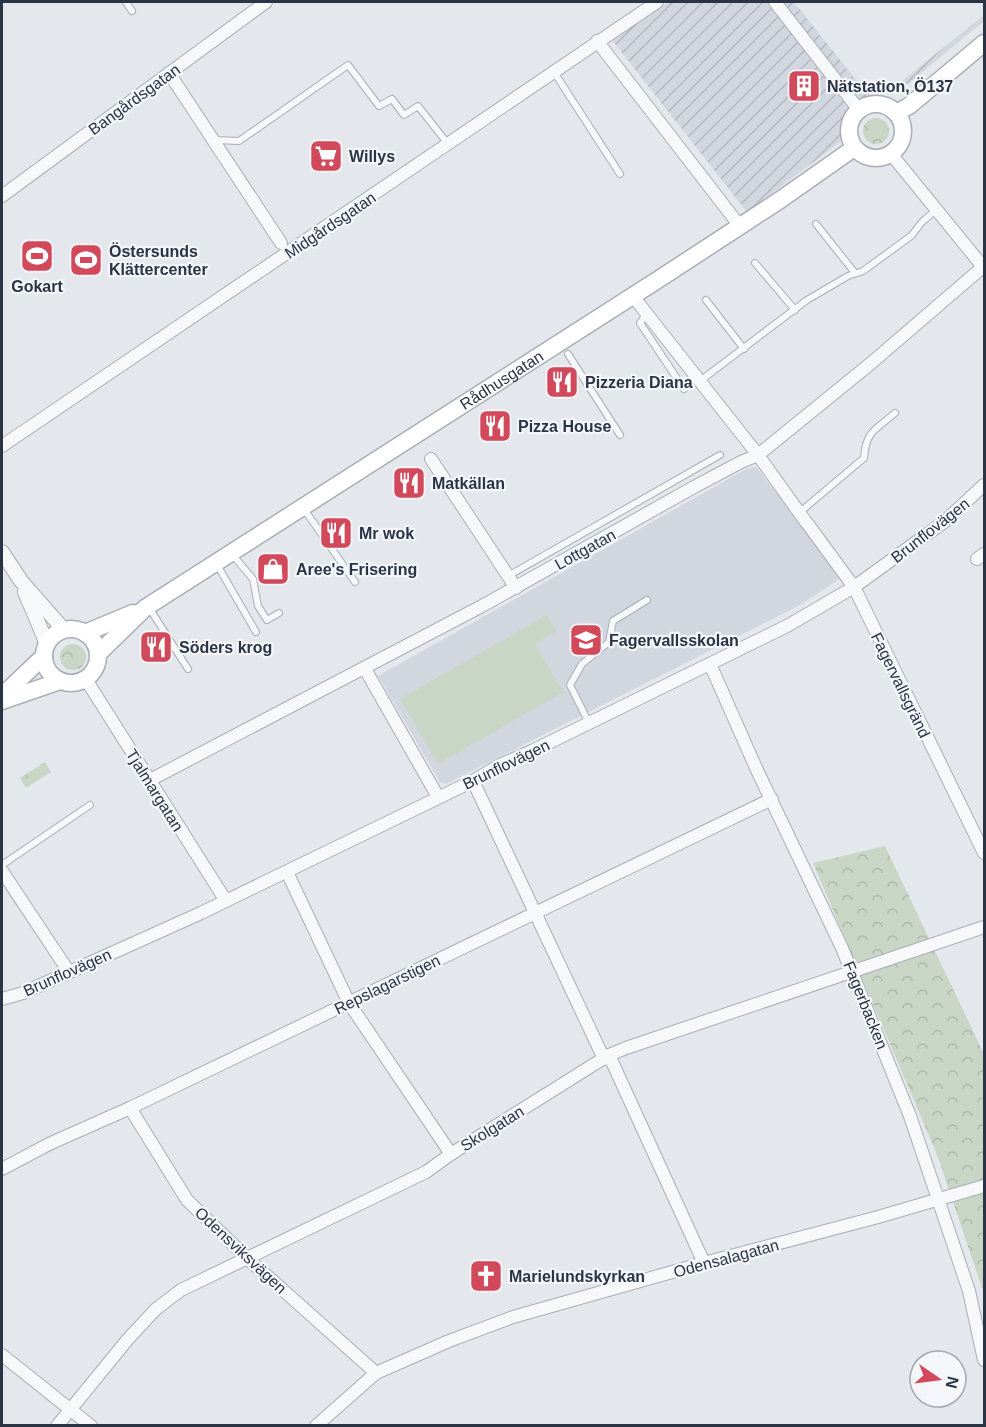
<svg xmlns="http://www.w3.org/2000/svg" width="986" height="1427" viewBox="0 0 986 1427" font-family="Helvetica,sans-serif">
<defs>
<pattern id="industrial-furrows" width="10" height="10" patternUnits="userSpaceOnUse" patternTransform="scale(1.5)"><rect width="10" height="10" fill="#d2d6de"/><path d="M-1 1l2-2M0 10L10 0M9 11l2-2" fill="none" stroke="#b4b8c0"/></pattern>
<pattern id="park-crowns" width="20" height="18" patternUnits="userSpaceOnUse" patternTransform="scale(1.5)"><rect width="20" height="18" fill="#c9d6c5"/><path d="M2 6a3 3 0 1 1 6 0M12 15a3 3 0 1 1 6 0" fill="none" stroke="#adb8ab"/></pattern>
</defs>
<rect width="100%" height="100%" fill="#e4e7ec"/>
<polygon fill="#d2d6de" points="756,467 804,527 839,579 802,604 446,784 440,782 378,676 748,468"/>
<polygon fill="url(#industrial-furrows)" points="669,2 794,2 856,80 878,89 902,81 984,15 984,21 909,83 890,90 879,90 849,111 840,142 747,212 612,40"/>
<g fill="url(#park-crowns)">
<circle cx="876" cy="131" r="13"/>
<circle cx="73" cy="657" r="13"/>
<polygon points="45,762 51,772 26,788 20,778"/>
<polygon points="885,846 984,1054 984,1294 938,1157 813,863"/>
</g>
<polygon fill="#c9d6c5" points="547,615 556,631 535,644 563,692 438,764 400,699"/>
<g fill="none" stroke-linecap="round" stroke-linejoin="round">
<defs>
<g id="service">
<polyline points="126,2 132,11"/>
<polyline points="554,72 620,174"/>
<polyline points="215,140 239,141 348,65 379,106 392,99 404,115 418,106 448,144"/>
<polyline points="816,224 855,273"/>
<polyline points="755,263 795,310"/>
<polyline points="706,300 744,349"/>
<polyline points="647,313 640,323 684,389"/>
<polyline points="568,354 620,435"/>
<polyline points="700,381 807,300 848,276 863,271 911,236 922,222 936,210"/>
<polyline points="304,509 355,582"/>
<path d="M800,512L864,458C866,431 875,430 895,413"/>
<polyline points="231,553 253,579 258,606 267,620 279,613"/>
<polyline points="216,563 256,632"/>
<polyline points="508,576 720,455"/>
<polyline points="148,606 188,669"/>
<polyline points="589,723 570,685 582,664 609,642 613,621 647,600"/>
<polyline points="2,865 90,805"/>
</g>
<g id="minor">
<polyline points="775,2 859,110"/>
<polyline points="597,41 739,225"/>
<polyline points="169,73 281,243"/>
<polyline points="891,154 984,268"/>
<polyline points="2,196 266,2"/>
<polyline points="632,295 758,455 806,522"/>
<polyline points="2,446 657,2"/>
<polyline points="431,459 516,588"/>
<polyline points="807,523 854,587 984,853"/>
<polyline points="977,559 984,554"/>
<polyline points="710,664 756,768 842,948 910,1116 969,1291 984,1360"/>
<polyline points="365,669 438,797"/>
<polyline points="85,678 226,901"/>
<polyline points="150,780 482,606 694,487 741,462 758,455 870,364 984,266"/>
<polyline points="473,781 604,1059"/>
<polyline points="2,871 69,972"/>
<polyline points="287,872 349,1003 451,1154"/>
<polyline points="2,999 23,993 201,913 473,781 500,765 532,751 787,626 854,587 944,522 984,485"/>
<polyline points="609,1055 704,1263"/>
<polyline points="130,1108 187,1200 247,1258 376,1373"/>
<polyline points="2,1169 49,1144 130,1108 772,799"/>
<polyline points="2,1355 91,1426"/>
<polyline points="57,1426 128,1339 156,1309 181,1290 426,1172 451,1154 609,1055 626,1048 984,927"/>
<polyline points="316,1426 376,1373 449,1341 513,1317 704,1263 878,1217 984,1186"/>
</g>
<g id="tertiary">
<polyline points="2,552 21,581 64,630"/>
<polyline points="25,592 47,644"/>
</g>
<g id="secondary">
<circle cx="876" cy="131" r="27"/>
<polyline points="896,113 909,106 984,43"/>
<circle cx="71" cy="656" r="27"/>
<polyline points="85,633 133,613"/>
<path id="s1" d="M98,654L145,608L656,281L780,200L854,148"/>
<polyline points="2,696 44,656"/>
<polyline points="2,701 60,681"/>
</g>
</defs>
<use href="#service" stroke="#a9aeb7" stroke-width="8"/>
<use href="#minor" stroke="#a9aeb7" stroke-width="14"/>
<use href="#tertiary" stroke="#a9aeb7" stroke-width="16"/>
<use href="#secondary" stroke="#a9aeb7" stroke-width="19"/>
<use href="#service" stroke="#f7f8fa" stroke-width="6"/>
<use href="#minor" stroke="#f7f8fa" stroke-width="12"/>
<use href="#tertiary" stroke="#f7f8fa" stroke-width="14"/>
<use href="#secondary" stroke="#fff" stroke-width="16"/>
</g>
<defs>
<symbol id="building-square" viewBox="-11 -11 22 22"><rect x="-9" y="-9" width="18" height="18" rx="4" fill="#d1495b" stroke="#f4f6f9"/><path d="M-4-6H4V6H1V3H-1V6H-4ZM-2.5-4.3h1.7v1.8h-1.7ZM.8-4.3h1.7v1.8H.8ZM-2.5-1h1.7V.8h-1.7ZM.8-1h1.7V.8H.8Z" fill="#fff"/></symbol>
<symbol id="supermarket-square" viewBox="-11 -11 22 22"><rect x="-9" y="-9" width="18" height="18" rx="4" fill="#d1495b" stroke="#f4f6f9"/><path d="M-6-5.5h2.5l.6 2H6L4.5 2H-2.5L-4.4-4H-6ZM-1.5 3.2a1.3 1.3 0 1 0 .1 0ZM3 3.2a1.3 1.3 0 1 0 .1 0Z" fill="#fff"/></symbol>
<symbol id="stadium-square" viewBox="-11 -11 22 22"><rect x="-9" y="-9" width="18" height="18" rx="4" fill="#d1495b" stroke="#f4f6f9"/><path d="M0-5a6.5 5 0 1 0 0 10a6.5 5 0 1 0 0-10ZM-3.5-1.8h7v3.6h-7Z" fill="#fff"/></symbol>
<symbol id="restaurant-square" viewBox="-11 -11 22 22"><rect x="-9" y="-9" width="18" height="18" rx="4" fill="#d1495b" stroke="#f4f6f9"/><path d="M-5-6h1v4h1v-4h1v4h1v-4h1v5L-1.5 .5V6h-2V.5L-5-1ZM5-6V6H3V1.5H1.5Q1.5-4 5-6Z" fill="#fff"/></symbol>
<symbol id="shop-square" viewBox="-11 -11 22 22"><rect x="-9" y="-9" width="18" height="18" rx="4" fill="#d1495b" stroke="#f4f6f9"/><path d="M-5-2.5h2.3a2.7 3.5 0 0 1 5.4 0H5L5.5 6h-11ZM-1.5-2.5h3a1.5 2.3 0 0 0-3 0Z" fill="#fff"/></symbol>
<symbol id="school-square" viewBox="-11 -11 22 22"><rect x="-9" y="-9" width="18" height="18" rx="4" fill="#d1495b" stroke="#f4f6f9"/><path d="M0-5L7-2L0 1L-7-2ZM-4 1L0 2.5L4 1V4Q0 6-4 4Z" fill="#fff"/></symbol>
<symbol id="church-square" viewBox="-11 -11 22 22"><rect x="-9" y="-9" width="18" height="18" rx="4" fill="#d1495b" stroke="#f4f6f9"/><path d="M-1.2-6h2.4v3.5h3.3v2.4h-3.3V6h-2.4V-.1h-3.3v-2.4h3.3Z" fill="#fff"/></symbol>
</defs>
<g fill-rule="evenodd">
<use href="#building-square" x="785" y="67" width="38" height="38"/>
<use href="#supermarket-square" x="307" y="137" width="38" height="38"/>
<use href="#stadium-square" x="18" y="237" width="38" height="38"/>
<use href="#stadium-square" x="67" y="241" width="38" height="38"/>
<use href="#restaurant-square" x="543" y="363" width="38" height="38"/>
<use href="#restaurant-square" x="476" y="407" width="38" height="38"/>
<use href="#restaurant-square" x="390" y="464" width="38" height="38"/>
<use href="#restaurant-square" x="317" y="514" width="38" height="38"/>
<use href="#shop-square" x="254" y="550" width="38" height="38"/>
<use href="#school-square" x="567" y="621" width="38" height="38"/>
<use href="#restaurant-square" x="137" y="628" width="38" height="38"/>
<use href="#church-square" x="467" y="1257" width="38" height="38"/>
</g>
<g text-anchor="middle" stroke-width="4.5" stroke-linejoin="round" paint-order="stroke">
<g font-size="16" font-weight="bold" fill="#2b3445" stroke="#f4f6f9" text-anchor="start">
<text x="827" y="92">Nätstation, Ö137</text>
<text x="349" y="162">Willys</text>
<text x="109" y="257">Östersunds<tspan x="109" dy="18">Klättercenter</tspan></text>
<text x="37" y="292" text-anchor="middle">Gokart</text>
<text x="585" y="388">Pizzeria Diana</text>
<text x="518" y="432">Pizza House</text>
<text x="432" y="489">Matkällan</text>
<text x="359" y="539">Mr wok</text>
<text x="296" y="575">Aree's Frisering</text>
<text x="609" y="646">Fagervallsskolan</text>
<text x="179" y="653">Söders krog</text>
<text x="509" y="1282">Marielundskyrkan</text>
</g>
<g font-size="16" fill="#2b3445" stroke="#f4f6f9">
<text transform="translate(134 99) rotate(-36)" y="6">Bangårdsgatan</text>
<text transform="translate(330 225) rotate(-34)" y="6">Midgårdsgatan</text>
<text dy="6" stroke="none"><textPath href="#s1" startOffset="489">Rådhusgatan</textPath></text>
<text transform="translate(930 530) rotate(-38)" y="6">Brunflovägen</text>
<text transform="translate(585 549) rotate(-29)" y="6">Lottgatan</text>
<text transform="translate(901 685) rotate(64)" y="6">Fagervallsgränd</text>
<text transform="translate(506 764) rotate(-26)" y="6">Brunflovägen</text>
<text transform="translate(155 790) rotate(58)" y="6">Tjalmargatan</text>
<text transform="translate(67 972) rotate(-24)" y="6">Brunflovägen</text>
<text transform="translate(387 984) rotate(-26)" y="6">Repslagarstigen</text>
<text transform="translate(866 1005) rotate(68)" y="6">Fagerbacken</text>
<text transform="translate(492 1128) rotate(-32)" y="6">Skolgatan</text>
<text transform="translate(241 1250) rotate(43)" y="6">Odensviksvägen</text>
<text transform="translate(726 1258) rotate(-15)" y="6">Odensalagatan</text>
</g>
</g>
<rect width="986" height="1427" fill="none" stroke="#2b3445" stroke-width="6"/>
<g transform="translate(938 1379) rotate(104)"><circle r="28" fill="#f4f6f9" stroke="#a4a8b1" stroke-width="1.5"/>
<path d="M0-4.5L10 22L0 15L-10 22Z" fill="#d1495b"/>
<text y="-9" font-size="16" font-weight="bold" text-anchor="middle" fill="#2b3445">N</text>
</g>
</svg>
